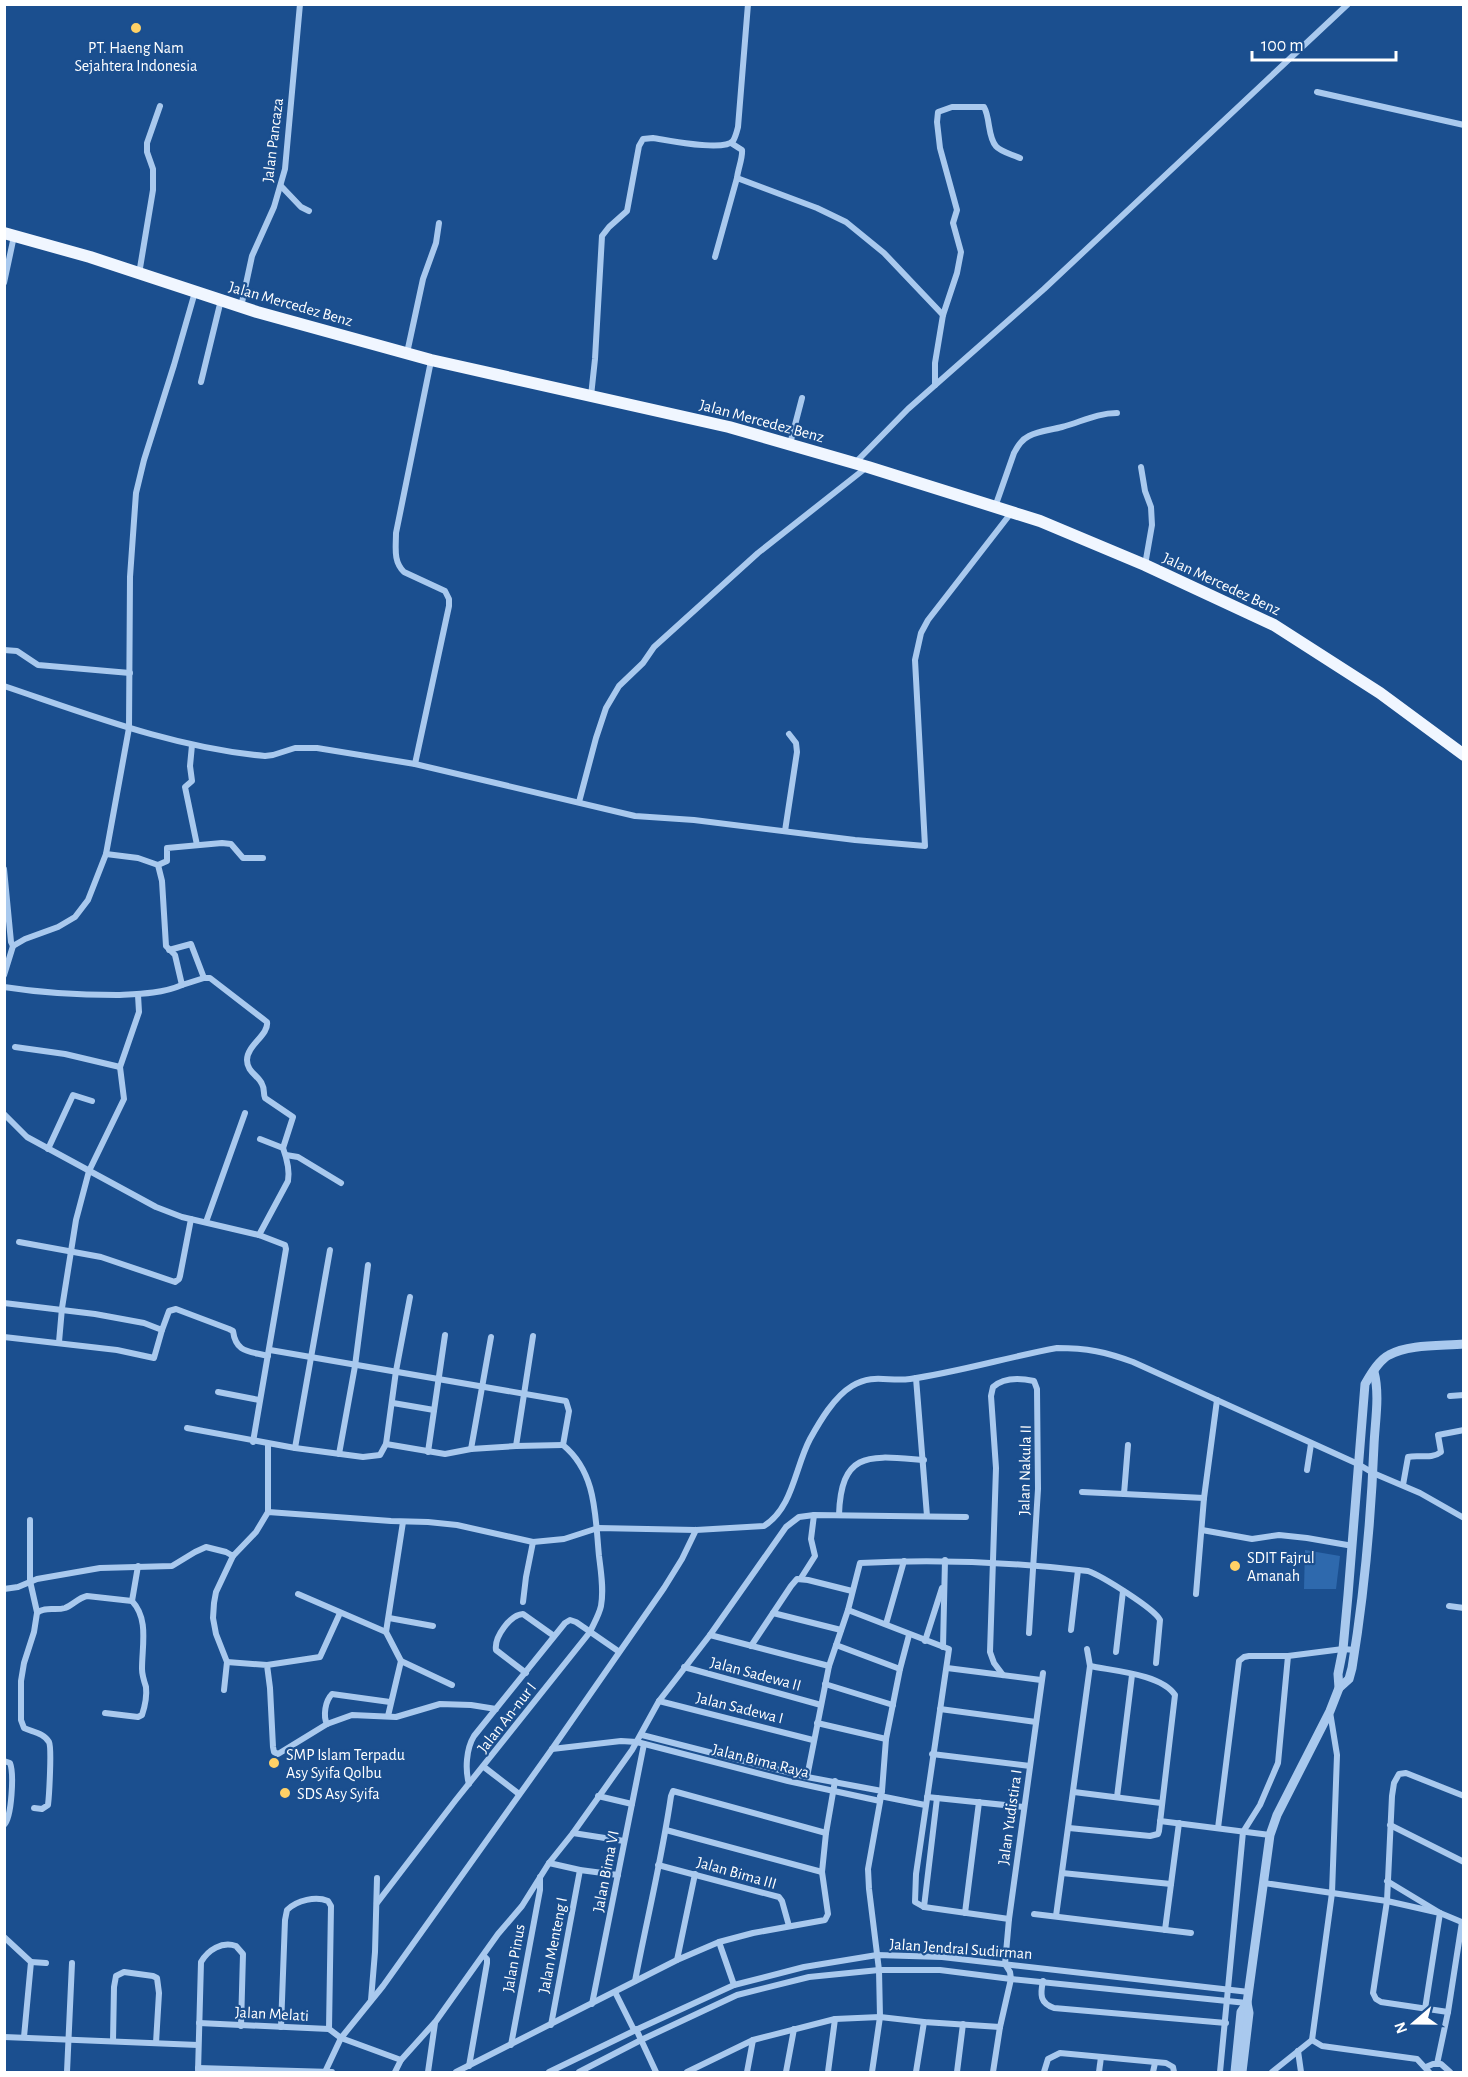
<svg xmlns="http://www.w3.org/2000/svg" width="1468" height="2077" viewBox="0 0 1468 2077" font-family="'Alegreya Sans',sans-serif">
<rect width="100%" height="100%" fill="#1b4f8f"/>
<polygon fill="#2e69ad" points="1305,1550 1340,1556 1336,1589 1304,1589"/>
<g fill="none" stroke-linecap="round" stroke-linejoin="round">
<g stroke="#a9c9ee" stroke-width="6">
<polyline points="1317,92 1464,125"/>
<polyline points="737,178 817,208 846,222 884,253 943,315"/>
<polyline points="281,186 301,207 309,211"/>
<path d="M715,257L737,178C738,169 743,157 742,150L731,143"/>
<polyline points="139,274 153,190 153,169 147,152 147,143 160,106"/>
<polyline points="4,283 14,236"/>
<polyline points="241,307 252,256 274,207 285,169 300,4"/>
<polyline points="407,353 423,279 436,243 439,223"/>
<polyline points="201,382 221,300"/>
<path d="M935,385V363L943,315L957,273L961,252L953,223L957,210L940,148L937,122L938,112L952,107H984C987,112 988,119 989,126C993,151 998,149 1020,158"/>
<path d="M591,396L595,359L602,236L609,227L627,211L639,146L643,139L653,138C667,140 724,152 733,141C735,138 737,131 738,127L748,4"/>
<polyline points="790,444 802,398"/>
<polyline points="856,462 908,409 1044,289 1348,4"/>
<polyline points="1141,467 1145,491 1151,507 1152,525 1145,565"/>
<path d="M995,507L1014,453C1018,446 1021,440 1029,436C1039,431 1051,430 1062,427C1081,422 1097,413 1117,413"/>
<polyline points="4,650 17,651 38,665 130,673"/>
<path d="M4,686C90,715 175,748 265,756L273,755L295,748H317L415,764L635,816L694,820L855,840L925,846L915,660L921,633L928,620L1011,513"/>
<polyline points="192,745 190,766 192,781 185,787 197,845"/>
<path d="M415,764L449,606V599L445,591L404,572C393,561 396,548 396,533L431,361"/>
<polyline points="579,802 596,738 606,708 619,686 643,663 654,647 758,553 867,467"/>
<polyline points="785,831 797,752 796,743 789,734"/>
<path d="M106,854L138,858L158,865L162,881L166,946L175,955L182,985L204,978H210L267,1022C269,1035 247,1045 247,1060C247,1072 258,1075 262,1084C265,1089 263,1094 265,1098L293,1117L283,1148"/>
<polyline points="158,865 167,861 167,848 222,843 231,844 243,858 263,858"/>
<polyline points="4,869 11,942 13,946"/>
<polyline points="169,950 191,944 204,978"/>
<polyline points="4,975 13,946 25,939 58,927 75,917 88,900 106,854 129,728 130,577 136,493 144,460 174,365 195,292"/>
<path d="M4,987C42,993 79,995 117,995C139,994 161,994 182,985"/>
<polyline points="15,1047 65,1054 120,1067"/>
<polyline points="4,1114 27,1137 156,1207 182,1217 259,1235 285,1245 286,1249 253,1442"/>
<polyline points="48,1149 73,1095 92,1101"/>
<polyline points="286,1155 298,1157 341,1183"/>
<polyline points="206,1222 245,1113"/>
<path d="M259,1235L288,1181C290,1170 287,1159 283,1148L260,1139"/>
<polyline points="19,1242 101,1257 175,1282 179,1279 180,1276 191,1219"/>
<path d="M4,1303L95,1314L144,1323L162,1330L169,1311L176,1309L229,1329L233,1331C236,1353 249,1351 268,1356"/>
<polyline points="4,1337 117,1350 154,1358 162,1330"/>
<polyline points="59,1342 62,1308 76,1220 89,1171 124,1099 120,1067 139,1012 138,995"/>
<path d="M270,1350L566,1401L569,1411L563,1445C597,1473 595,1516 599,1556C601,1572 604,1590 601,1606C599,1615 594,1623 590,1632L455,1801L377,1903"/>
<polyline points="916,1378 927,1516"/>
<polyline points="218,1392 259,1400"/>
<polyline points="1450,1396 1464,1395"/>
<polyline points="393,1403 434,1410"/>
<polyline points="187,1428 295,1448 363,1457 380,1455 386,1444 396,1371 410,1297"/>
<polyline points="268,1444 268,1512"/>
<polyline points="386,1444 445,1454 471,1449 516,1446 563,1445"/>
<polyline points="516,1446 533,1336"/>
<polyline points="295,1448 330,1250"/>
<polyline points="471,1449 491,1337"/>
<polyline points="428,1452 445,1335"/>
<polyline points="339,1454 355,1366 368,1265"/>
<polyline points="1307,1470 1311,1444"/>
<path d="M1403,1485L1408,1457C1419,1454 1431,1460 1441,1452L1438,1435L1464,1430"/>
<polyline points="1082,1492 1124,1494 1128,1445"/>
<polyline points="1124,1494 1204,1498"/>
<path d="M839,1515C841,1449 871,1456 924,1460"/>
<polyline points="30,1520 30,1581 37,1612"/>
<polyline points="1202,1530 1252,1539 1279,1535 1307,1538 1353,1546"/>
<polyline points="801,1578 815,1556 811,1539 814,1515"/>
<path d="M4,1589L18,1587L37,1579L100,1568L172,1566L195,1552L206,1547L226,1552L233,1556L256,1532L268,1512L391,1521L428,1522L457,1525L533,1542L564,1539L598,1528L696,1530L764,1526C793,1508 795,1467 810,1439C820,1421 834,1397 852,1386C873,1373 888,1382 910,1379C959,1372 1008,1357 1057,1348C1087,1348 1106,1352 1133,1362L1358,1464L1373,1473L1420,1493L1464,1518"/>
<polyline points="298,1594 386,1632"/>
<polyline points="1196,1594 1204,1498 1217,1400"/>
<polyline points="523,1602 526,1577 533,1542"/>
<polyline points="1449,1606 1464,1608"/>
<polyline points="848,1610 949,1649 916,1874 915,1902 924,1907 1009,1919"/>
<polyline points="773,1613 841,1630"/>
<polyline points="389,1618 433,1626"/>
<polyline points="886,1624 904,1561"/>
<polyline points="1071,1630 1078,1570"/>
<polyline points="710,1635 829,1666"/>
<polyline points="925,1641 942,1588"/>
<polyline points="836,1645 900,1669"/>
<polyline points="751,1646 791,1586 797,1579 808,1580 852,1591"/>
<polyline points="943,1647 945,1560"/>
<polyline points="1116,1652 1123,1591"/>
<polyline points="401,1661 452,1685"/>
<polyline points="227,1662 267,1665 270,1688 273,1747 274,1752 278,1754 327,1724 352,1715 396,1717 440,1704 471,1705 496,1709"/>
<polyline points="267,1665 320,1657 340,1613"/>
<polyline points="684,1667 821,1705"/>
<polyline points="947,1668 1041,1680"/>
<path d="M526,1673L496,1650C494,1637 510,1615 523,1614L554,1636"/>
<path d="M1003,1675L994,1663L990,1652L996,1468L991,1396L993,1387C1004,1377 1020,1378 1034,1381L1037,1389L1038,1489L1029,1633"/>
<polyline points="825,1684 893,1705"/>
<polyline points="224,1690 227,1662 216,1634 213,1618 214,1603 216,1592 233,1556"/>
<polyline points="659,1701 813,1740"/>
<polyline points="940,1709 1036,1722"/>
<path d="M105,1713L138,1717L142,1715C145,1706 147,1696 146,1687C144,1681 142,1675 142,1669C142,1645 149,1619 132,1601L138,1566"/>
<polyline points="388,1716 401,1661 386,1632 403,1522"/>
<polyline points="817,1723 886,1739"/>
<path d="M327,1724C323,1716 325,1701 332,1694L390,1702"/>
<polyline points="642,1735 807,1777 882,1791"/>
<polyline points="552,1749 621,1741 637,1742 788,1781 880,1801"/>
<polyline points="932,1754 1030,1766"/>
<path d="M4,1761L10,1763C14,1773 12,1817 4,1825"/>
<polyline points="484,1767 519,1794"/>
<path d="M807,1777L829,1666L848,1610L860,1563C937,1559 1012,1562 1088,1571C1102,1576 1155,1609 1160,1620L1156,1663"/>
<path d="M469,1784C465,1770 466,1749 474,1736L565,1623L570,1620L576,1622L618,1651"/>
<polyline points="1074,1792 1161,1803"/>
<polyline points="598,1796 632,1804"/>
<polyline points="880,1796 925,1805"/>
<polyline points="927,1797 1024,1807"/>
<polyline points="1117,1797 1132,1675"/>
<path d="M34,1808L42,1809L48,1805C49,1797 52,1748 49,1742C44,1733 33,1732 24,1728L21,1720V1681L24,1663L34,1632L37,1613C45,1606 55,1611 65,1608C73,1605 78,1598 87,1596L132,1601"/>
<polyline points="1160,1821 1270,1835"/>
<polyline points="1390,1825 1464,1862"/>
<path d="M1069,1828L1150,1836L1158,1834L1159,1831L1175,1695C1161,1674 1114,1671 1090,1666"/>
<polyline points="1218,1828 1239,1661 1244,1657 1249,1656 1288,1656 1343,1649 1355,1650"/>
<polyline points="666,1830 822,1872"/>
<polyline points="573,1833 624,1841"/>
<polyline points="549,1863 580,1870 618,1875"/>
<polyline points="658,1865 779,1897 782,1901 789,1926"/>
<polyline points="1062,1873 1171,1884"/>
<polyline points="1387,1881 1440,1913 1464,1923"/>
<polyline points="1264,1883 1387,1901 1440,1913 1425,2009"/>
<polyline points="924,1907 937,1798"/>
<polyline points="965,1913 979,1802"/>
<polyline points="1034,1914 1191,1933"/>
<polyline points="1056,1916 1090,1666 1087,1649"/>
<polyline points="1165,1930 1179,1823"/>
<polyline points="4,1937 31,1962 24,2037"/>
<polyline points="719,1942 734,1985"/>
<polyline points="677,1960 695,1874"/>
<polyline points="31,1962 46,1963"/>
<path d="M635,1981C647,1919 662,1858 671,1796L673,1791L826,1833"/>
<path d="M1043,1981C1040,1995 1040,2003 1054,2008L1226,2023"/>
<polyline points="615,1992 634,2030"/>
<polyline points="371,2000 375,1952 377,1878"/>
<polyline points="592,2004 644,1744"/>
<polyline points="1448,2012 1381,2002 1376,1999 1373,1993 1387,1901 1392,1796 1394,1783 1399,1774 1406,1773 1464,1796"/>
<polyline points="199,2023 329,2029 341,2038 401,2060"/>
<polyline points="551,2025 580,1870"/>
<path d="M281,2027L285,1920L287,1910C297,1900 316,1896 328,1901L331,1906L329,2029"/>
<polyline points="636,2029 656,2072"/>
<polyline points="4,2037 198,2045"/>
<polyline points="1312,2040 1322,2046 1417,2059 1429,2072"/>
<polyline points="113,2041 114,1987 116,1976 124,1972 153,1976 157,1978 159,1993 156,2043"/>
<polyline points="511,2045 540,1890 540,1877"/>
<polyline points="1298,2051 1301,2072"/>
<polyline points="1437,2064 1448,2012 1462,1922"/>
<polyline points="469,2066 487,1963 487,1959 484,1956"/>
<polyline points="1426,2067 1433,2064 1441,2064 1450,2072"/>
<polyline points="198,2068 332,2072"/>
<polyline points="67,2072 72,1963"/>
<path d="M198,2072L201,1962C208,1950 222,1941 236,1946L243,1954L241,2026"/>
<polyline points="325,2072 341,2038 383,1986 552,1749 664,1588 682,1559 696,1530"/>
<polyline points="395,2072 401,2060 436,2021 498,1934 522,1906 549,1863 573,1833 632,1750 659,1701 710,1635 786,1527 799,1517 814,1515 966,1517"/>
<polyline points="428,2072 435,2023"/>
<polyline points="456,2072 677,1960 719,1942 753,1933 825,1920 828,1914 822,1872 826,1833 835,1781"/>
<polyline points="549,2072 640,2028 734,1985 804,1967 877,1955 942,1957 1249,1992"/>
<polyline points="579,2072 641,2040 737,1995 809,1977 879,1970 940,1970 1011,1979 1247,2003"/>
<polyline points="687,2072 753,2040 835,2019 880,2017 924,2022 1000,2027"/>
<polyline points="747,2072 753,2040"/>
<polyline points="786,2072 794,2029"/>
<polyline points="828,2072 835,2019"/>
<polyline points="872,2072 880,2017 879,1970 869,1889 868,1869 882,1791 886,1739 900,1669 909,1635"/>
<polyline points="916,2072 924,2022"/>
<polyline points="957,2072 963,2024"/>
<polyline points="993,2072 1000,2027 1011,1979 1010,1972 1005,1964 1009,1919 1043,1673"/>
<polyline points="1044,2072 1048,2059 1060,2053 1166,2063 1173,2067 1174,2072"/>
<polyline points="1099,2072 1101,2057"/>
<polyline points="1153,2072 1155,2063"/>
<polyline points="1220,2072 1243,1832 1260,1805 1278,1763 1288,1656"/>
<polyline points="1272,2072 1312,2040 1332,1893 1337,1755 1330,1712"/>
</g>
<g stroke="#a9c9ee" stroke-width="9">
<path d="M1339,1688L1349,1679L1352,1668C1364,1595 1371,1519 1374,1445C1375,1421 1380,1395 1374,1372"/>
<polyline points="1235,2072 1241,2012 1247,2003"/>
<path d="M1242,2072L1249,2013L1247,2003L1270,1835L1277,1815L1330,1711L1339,1688L1338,1674L1343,1649L1348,1595L1365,1384C1371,1374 1379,1360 1389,1355C1408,1344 1442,1346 1464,1344"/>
</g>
<polyline stroke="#f0f6ff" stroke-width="12" points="4,233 90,257 257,312 431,360 729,427 868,467 1040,521 1145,565 1274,625 1380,693 1464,755"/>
</g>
<g fill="#ffd166" stroke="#1b4f8f" stroke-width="2">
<circle cx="136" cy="28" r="6"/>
<circle cx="1235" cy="1566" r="6"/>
<circle cx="274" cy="1763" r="6"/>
<circle cx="285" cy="1793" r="6"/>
</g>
<g text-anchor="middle" stroke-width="4.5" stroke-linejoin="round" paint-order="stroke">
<g font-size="16" fill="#fff" stroke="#1b4f8f" text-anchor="start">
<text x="136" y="53" text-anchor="middle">PT. Haeng Nam<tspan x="136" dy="18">Sejahtera Indonesia</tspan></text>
<text x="1247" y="1563">SDIT Fajrul<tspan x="1247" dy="18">Amanah</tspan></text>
<text x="286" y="1760">SMP Islam Terpadu<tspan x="286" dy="18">Asy Syifa Qolbu</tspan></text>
<text x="297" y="1799">SDS Asy Syifa</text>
</g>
<g font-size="16" fill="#fff" stroke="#1b4f8f">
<text transform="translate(272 140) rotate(-83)" y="6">Jalan Pancaza</text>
<text transform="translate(291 303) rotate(16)" y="6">Jalan Mercedez Benz</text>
<text transform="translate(762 420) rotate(15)" y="6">Jalan Mercedez Benz</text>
<text transform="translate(1222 583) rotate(25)" y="6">Jalan Mercedez Benz</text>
<text transform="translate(1024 1470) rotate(-89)" y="6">Jalan Nakula II</text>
<text transform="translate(756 1673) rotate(15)" y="6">Jalan Sadewa II</text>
<text transform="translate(740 1707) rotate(14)" y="6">Jalan Sadewa I</text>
<text transform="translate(506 1717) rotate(-52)" y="6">Jalan An-nur I</text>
<text transform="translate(761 1760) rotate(14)" y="6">Jalan Bima Raya</text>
<text transform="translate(1009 1817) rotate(-82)" y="6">Jalan Yudistira I</text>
<text transform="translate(605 1871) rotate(-79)" y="6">Jalan Bima VI</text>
<text transform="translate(737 1872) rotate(16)" y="6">Jalan Bima III</text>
<text transform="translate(552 1945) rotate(-79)" y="6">Jalan Menteng I</text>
<text transform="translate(961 1948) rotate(4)" y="6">Jalan Jendral Sudirman</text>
<text transform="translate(513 1958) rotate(-80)" y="6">Jalan Pinus</text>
<text transform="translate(272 2013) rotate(3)" y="6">Jalan Melati</text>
</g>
</g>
<rect width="1468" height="2077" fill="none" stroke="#ffffff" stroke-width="12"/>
<g transform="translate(1414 2023) rotate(250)" stroke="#1b4f8f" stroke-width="4.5" paint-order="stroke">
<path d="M0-4.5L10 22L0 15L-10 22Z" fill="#ffffff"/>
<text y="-9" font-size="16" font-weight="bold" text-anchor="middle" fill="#ffffff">N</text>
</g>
<path d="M1252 51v9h144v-9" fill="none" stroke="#ffffff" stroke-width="3"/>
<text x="1261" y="51" font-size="18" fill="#ffffff" stroke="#1b4f8f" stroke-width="4.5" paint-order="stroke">100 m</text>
</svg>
